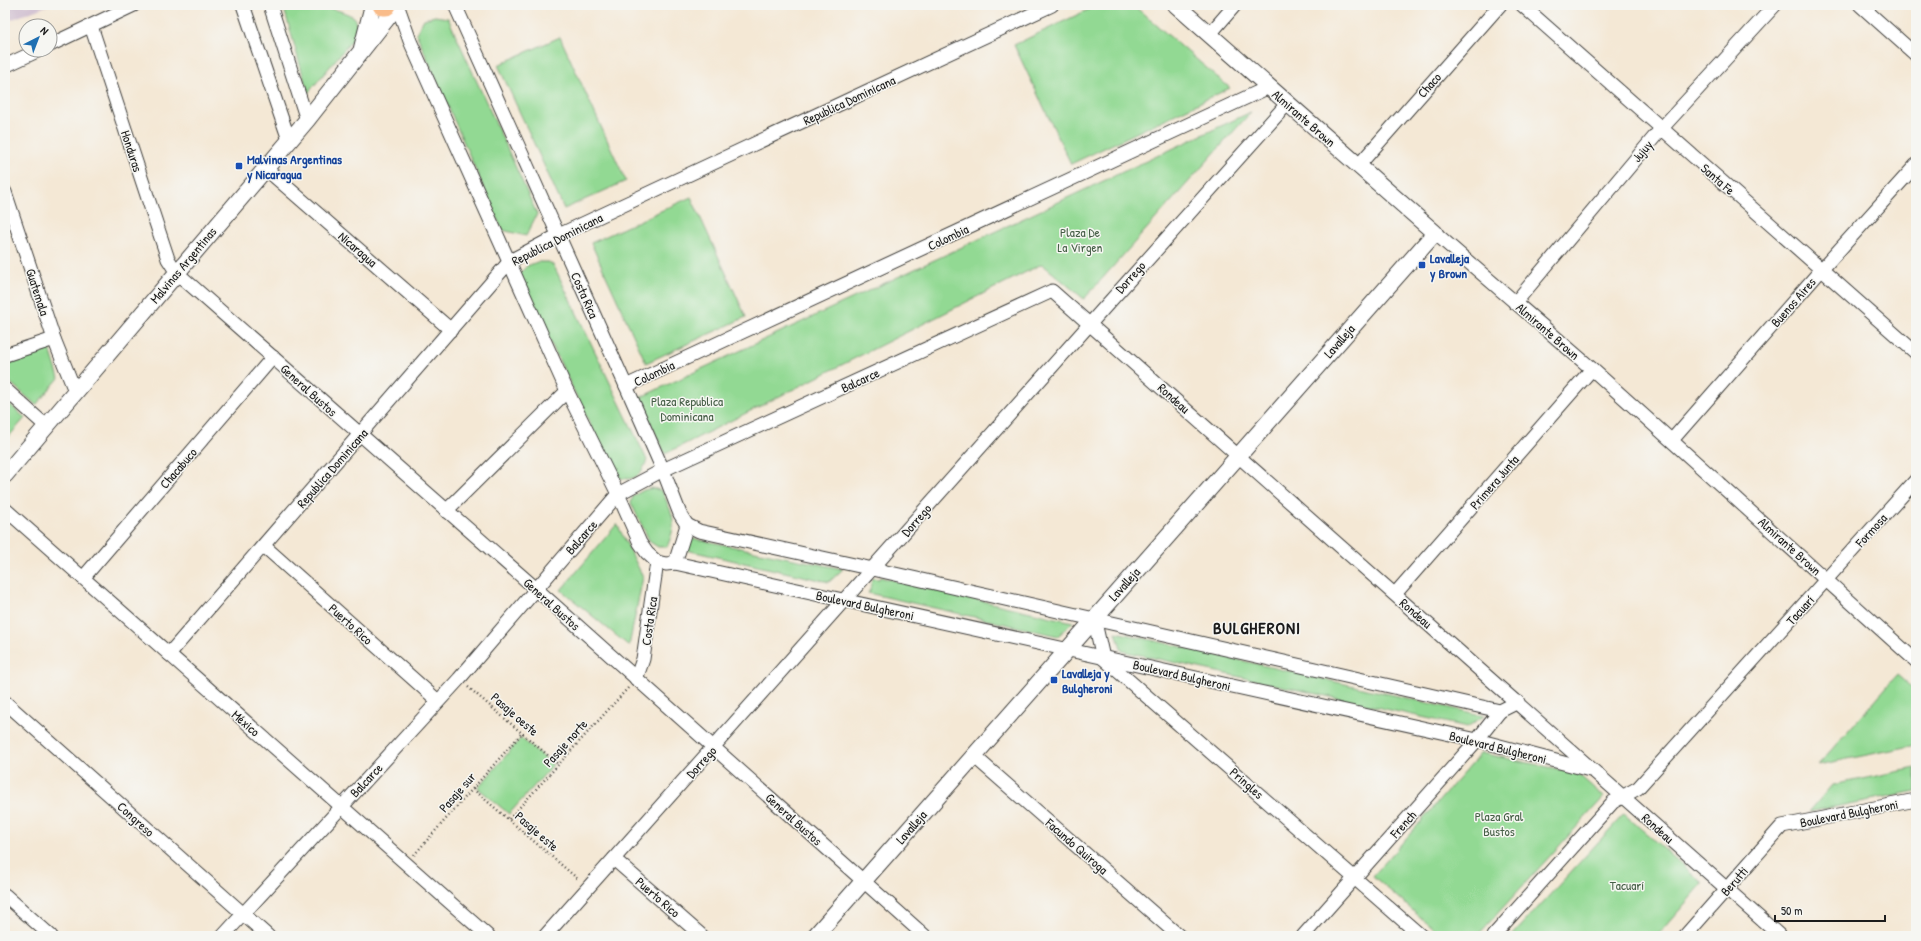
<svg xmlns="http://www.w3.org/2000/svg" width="1921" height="941" viewBox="0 0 1921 941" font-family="'Patrick Hand',sans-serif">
<rect width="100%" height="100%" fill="#f6f6f2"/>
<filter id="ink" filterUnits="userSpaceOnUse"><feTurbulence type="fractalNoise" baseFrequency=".025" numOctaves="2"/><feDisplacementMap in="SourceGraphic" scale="8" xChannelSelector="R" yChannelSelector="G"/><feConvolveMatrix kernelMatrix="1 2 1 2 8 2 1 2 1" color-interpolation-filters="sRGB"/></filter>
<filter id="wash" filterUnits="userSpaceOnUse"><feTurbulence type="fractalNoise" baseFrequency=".012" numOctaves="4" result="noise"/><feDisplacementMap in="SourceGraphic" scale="16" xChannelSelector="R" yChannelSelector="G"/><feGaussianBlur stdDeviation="0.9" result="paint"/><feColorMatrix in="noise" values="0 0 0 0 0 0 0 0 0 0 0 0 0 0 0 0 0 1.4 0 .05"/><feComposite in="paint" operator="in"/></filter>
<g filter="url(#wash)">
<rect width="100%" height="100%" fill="#f4e8d5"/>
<polygon fill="#cfbdcf" points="5,5 49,5 5,22"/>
<g fill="#92d993" stroke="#577a58">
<path d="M283,5C308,5 331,5 354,17L357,27L353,39L308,93Z"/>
<polygon points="1098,5 1133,5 1230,88 1071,164 1014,45"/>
<polygon points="435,16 448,18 537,214 526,236 502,230 416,33 424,19"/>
<polygon points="560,37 626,181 564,209 498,65"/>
<polygon points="1251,112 1084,299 1042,264 665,454 639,398"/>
<polygon points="691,197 746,317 646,363 591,243"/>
<path d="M537,262H549L554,266L647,460C641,477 632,483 615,476L518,275L527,266Z"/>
<polygon points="50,349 59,378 36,405 5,378 5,365"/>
<polygon points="5,400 25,418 5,441"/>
<path d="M653,488L662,491C673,516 678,521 667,547H658L650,542L631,503L633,496L644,490Z"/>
<polygon points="617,524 643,577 629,646 561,590"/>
<polygon points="689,538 696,539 843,569 829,582 686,550"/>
<polygon points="880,577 1073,622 1058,636 868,593 870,590 872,578 879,579"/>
<polygon points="1116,632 1464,711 1484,716 1467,727 1122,651"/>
<polygon points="1897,675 1916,691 1916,745 1818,765"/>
<polygon points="521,738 553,765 509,814 478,788"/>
<polygon points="1481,753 1577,773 1604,797 1477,936 1442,936 1373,876"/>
<polygon points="1916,768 1916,791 1809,812 1832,785"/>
<polygon points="1624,814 1703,883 1657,936 1512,936"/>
</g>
</g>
<g filter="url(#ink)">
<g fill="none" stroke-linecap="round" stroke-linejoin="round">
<defs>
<g id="minor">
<polyline points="243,5 289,140"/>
<polyline points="270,5 307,120"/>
<polyline points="1522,5 1916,353"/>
<polyline points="1860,5 1916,55"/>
<polyline points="398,7 410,41 567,391 618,494 640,543 647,553 657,562 666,564 675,563 687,525 680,514 663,470 626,386 455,5"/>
<polyline points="91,26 168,259 177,273 535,588 925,936"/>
<polyline points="1209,35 1235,5"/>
<polyline points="50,45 134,5"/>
<polyline points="5,66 39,50"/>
<polyline points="1358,166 1500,5"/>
<polyline points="265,168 451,330"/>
<polyline points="5,192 54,339 75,391"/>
<polyline points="1435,233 1592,369 1916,661"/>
<polyline points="1515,303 1661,129 1775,5"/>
<polyline points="5,355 54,339"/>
<polyline points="626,386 1269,87"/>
<polyline points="5,389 46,426"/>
<polyline points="1672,440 1822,269 1916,165"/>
<polyline points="5,509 488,936"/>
<polyline points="446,511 567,391"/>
<polyline points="687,525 699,531 873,569 1500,711 1518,702"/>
<polyline points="264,546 438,701"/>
<polyline points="675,563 1477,740 1590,770"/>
<polyline points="83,578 273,357"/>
<polyline points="1395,594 1592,369"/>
<polyline points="1094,618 1103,658 1421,936"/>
<polyline points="169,654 510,261 559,235 1052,5"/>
<polyline points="636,679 643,659 657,562"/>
<polyline points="5,702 268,936"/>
<polyline points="974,756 1179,936"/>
<polyline points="614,859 702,936"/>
<polyline points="5,895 51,936"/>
<polyline points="223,936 459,679 618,494 663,470 1052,291 1780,936"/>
<path d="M545,936C793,660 1038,380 1287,104"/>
<polyline points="1303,936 1477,740 1500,711"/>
<polyline points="1493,936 1613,802 1638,788 1916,480"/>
<polyline points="1685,936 1782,826 1916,800"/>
</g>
<g id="tertiary">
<polyline points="362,48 373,5"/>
<polyline points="5,475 307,120 396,7"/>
<polyline points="815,936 1435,233 1176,5"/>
</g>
<polyline id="trunk" points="383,5 386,5"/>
</defs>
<use href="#minor" stroke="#3c3b38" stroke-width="15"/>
<use href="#tertiary" stroke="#3c3b38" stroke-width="18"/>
<use href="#trunk" stroke="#3c3b38" stroke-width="23"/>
<g stroke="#3c3b38" stroke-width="2.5" stroke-dasharray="1 3" stroke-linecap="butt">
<polyline points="468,687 558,764"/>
<polyline points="473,789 579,880"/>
<polyline points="509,819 628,688"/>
<polyline points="414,855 522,733"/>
</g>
<use href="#minor" stroke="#fff" stroke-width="13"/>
<use href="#tertiary" stroke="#fff" stroke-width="16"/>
<use href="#trunk" stroke="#f9bc8a" stroke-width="21"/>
</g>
</g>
<g fill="#1a4fb4" stroke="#f6f6f2" stroke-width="1.5">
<rect x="235" y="162" width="8" height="8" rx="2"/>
<rect x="1418" y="261" width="8" height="8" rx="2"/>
<rect x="1050" y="676" width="8" height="8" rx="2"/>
</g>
<g text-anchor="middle" stroke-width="3" stroke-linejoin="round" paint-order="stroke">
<g font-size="13" fill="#1c1c1c" stroke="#f6f6f2">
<text transform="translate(1429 85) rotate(-49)" y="5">Chaco</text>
<text transform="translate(849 100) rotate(-25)" y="5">Republica Dominicana</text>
<text transform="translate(1304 118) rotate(41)" y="5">Almirante Brown</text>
<text transform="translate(132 151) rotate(72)" y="5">Honduras</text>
<text transform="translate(1642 151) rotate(-50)" y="5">Jujuy</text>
<text transform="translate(1718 179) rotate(41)" y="5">Santa Fe</text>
<text transform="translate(948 237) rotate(-25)" y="5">Colombia</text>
<text transform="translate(557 239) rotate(-27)" y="5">Republica Dominicana</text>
<text transform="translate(358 249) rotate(41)" y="5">Nicaragua</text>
<text transform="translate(183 265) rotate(-50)" y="5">Malvinas Argentinas</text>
<text transform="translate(1130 277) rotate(-48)" y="5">Dorrego</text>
<text transform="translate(38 292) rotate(72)" y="5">Guatemala</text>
<text transform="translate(585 295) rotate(66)" y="5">Costa Rica</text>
<text transform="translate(1793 302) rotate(-49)" y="5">Buenos Aires</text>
<text transform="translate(1548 331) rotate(41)" y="5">Almirante Brown</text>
<text transform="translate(1339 341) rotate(-49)" y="5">Lavalleja</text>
<text transform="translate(654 373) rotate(-25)" y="5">Colombia</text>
<text transform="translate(860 380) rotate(-25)" y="5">Balcarce</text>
<text transform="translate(309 390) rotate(42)" y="5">General Bustos</text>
<text transform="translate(1174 398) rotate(42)" y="5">Rondeau</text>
<text transform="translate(178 468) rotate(-49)" y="5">Chacabuco</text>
<text transform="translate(332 468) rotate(-49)" y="5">Republica Dominicana</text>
<text transform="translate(1494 482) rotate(-49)" y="5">Primera Junta</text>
<text transform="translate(916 520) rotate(-49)" y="5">Dorrego</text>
<text transform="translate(1871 530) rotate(-48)" y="5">Formosa</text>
<text transform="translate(581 537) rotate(-49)" y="5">Balcarce</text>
<text transform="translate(1790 546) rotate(42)" y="5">Almirante Brown</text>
<text transform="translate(1124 584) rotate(-48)" y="5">Lavalleja</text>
<text transform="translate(552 604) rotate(42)" y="5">General Bustos</text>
<text transform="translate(865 605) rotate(12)" y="5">Boulevard Bulgheroni</text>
<text transform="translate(1800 610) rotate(-48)" y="5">Tacuarí</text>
<text transform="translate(1416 613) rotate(41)" y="5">Rondeau</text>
<text transform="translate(649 621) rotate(-82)" y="5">Costa Rica</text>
<text transform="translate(351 624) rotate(42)" y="5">Puerto Rico</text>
<text transform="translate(1182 675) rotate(13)" y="5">Boulevard Bulgheroni</text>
<text transform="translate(515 714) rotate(41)" y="5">Pasaje oeste</text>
<text transform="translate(246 723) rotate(41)" y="5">México</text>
<text transform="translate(565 743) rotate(-48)" y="5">Pasaje norte</text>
<text transform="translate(1498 747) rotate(14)" y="5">Boulevard Bulgheroni</text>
<text transform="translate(701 762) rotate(-48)" y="5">Dorrego</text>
<text transform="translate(366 780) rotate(-47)" y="5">Balcarce</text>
<text transform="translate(1247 783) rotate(41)" y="5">Pringles</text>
<text transform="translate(457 792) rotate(-49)" y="5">Pasaje sur</text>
<text transform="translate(1849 813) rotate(-11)" y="5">Boulevard Bulgheroni</text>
<text transform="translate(136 819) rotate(42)" y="5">Congreso</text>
<text transform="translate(794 819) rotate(42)" y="5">General Bustos</text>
<text transform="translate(1403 824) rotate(-48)" y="5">French</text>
<text transform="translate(911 827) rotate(-49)" y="5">Lavalleja</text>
<text transform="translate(1658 828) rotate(42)" y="5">Rondeau</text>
<text transform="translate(537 831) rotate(41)" y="5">Pasaje este</text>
<text transform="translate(1077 846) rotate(41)" y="5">Facundo Quiroga</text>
<text transform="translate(1734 881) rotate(-49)" y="5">Berutti</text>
<text transform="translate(658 897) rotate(41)" y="5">Puerto Rico</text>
</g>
<g font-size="13" font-weight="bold" fill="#164399" stroke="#f6f6f2" text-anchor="start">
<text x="247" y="164">Malvinas Argentinas<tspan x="247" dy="15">y Nicaragua</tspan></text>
<text x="1430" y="263">Lavalleja<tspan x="1430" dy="15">y Brown</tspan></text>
<text x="1062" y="678">Lavalleja y<tspan x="1062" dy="15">Bulgheroni</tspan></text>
</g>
<g font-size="13" fill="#455e46" stroke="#f6f6f2">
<text x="1080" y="237">Plaza De<tspan x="1080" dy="15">La Virgen</tspan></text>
<text x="687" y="406">Plaza Republica<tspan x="687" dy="15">Dominicana</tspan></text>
<text x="1499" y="821">Plaza Gral<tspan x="1499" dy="15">Bustos</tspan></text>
<text x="1627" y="890">Tacuarí</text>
</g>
<g font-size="17" font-weight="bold" letter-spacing="1" fill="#1c1c1c" stroke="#f6f6f2">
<text x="1257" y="634">BULGHERONI</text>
</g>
</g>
<rect width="1921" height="941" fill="none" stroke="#f6f6f2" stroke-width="20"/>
<g transform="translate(38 38) rotate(42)"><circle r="19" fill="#f6f6f2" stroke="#9f9f9c"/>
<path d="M0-3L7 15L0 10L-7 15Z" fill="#1f6fb2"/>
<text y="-6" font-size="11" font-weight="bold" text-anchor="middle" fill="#1c1c1c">N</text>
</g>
<path d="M1775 915v6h110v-6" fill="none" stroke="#1c1c1c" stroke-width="2"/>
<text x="1781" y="915" font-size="12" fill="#1c1c1c" stroke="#f6f6f2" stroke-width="3" paint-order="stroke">50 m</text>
</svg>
